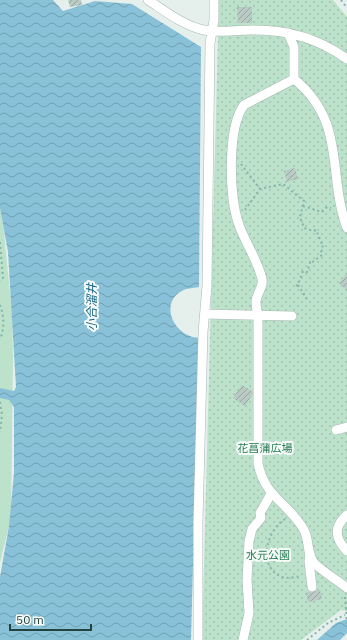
<svg xmlns="http://www.w3.org/2000/svg" width="347" height="640" viewBox="0 0 347 640" font-family="'IBM Plex Sans','Noto Sans JP',sans-serif">
<defs>
<pattern id="garden-dots" width="8" height="8" patternUnits="userSpaceOnUse"><rect width="8" height="8" fill="#bce2cb"/><path d="M2 2h.1M6 6h.1" fill="none" stroke="#a1c3af" stroke-width="1.8" stroke-linecap="round"/></pattern>
<pattern id="water-waves" width="16" height="10" patternUnits="userSpaceOnUse"><rect width="16" height="10" fill="#89c2d8"/><path d="M0 5q4-4 8 0t8 0" fill="none" stroke="#709fb1"/></pattern>
<pattern id="building-hatch" width="6" height="6" patternUnits="userSpaceOnUse"><rect width="6" height="6" fill="#bacac5"/><path d="M-1 1l2-2M0 6l6-6M5 7l2-2" fill="none" stroke="#97a6a1"/></pattern>
</defs>
<rect width="100%" height="100%" fill="#e5efec"/>
<polygon fill="#bce2cb" points="0,207 4,232 12,314 13,357 11,517 0,563"/>
<polygon fill="url(#garden-dots)" points="219,0 333,0 347,17 347,611 341,610 301,640 202,640"/>
<g fill="url(#water-waves)">
<path d="M0,0H53L63,11L95,1L132,4L201,47L199,287C195,288 190,288 186,289C158,299 171,336 199,338L191,640H0V577L9,526L14,473V407L9,400L0,398V388L14,391L16,387L8,252L0,208Z"/>
<polygon points="347,619 347,633 340,640 317,640 336,623"/>
</g>
<g fill="url(#building-hatch)">
<polygon points="68,0 81,0 82,5 70,7"/>
<polygon points="237,7 252,7 252,23 238,23"/>
<polygon points="295,168 298,179 287,182 284,171"/>
<polygon points="347,274 347,290 339,283"/>
<polygon points="242,385 254,392 245,406 233,398"/>
<polygon points="320,590 322,599 308,602 306,593"/>
</g>
<g fill="none" stroke-linecap="round" stroke-linejoin="round">
<defs>
<g id="street">
<path d="M148,0C165,11 184,26 204,30C218,33 235,30 250,30C285,29 318,38 347,59"/>
<path d="M288,33L294,47V79C347,122 327,174 347,228"/>
<path d="M294,79L244,105C227,128 229,198 239,225C245,242 258,261 262,279C264,287 256,294 256,302C256,306 257,311 258,314V463C264,497 289,503 304,530C310,541 306,554 315,564C325,573 337,580 347,588"/>
<polyline points="205,314 292,316"/>
<polyline points="336,430 347,427"/>
<path d="M347,515C334,526 334,538 347,551"/>
<polyline points="310,556 309,561 312,587"/>
<polyline points="198,640 198,522 203,332 207,286 210,43 214,20 214,0"/>
<polyline points="243,640 249,613 247,580 249,541 252,529 261,518 260,513 271,494"/>
</g>
</defs>
<use href="#street" stroke="#a7b8b4" stroke-width="10"/>
<g stroke="#83b5ab" stroke-width="2" stroke-dasharray="2 3" stroke-linecap="butt">
<polyline points="341,0 347,8"/>
<polyline points="241,164 260,189"/>
<polyline points="303,206 322,212 327,207 331,208"/>
<polyline points="245,210 260,189 283,184 304,201 300,217 304,228 313,231 316,230 322,244 323,244 321,253 322,255 310,264"/>
<polyline points="0,242 3,278 0,281"/>
<polyline points="298,285 307,299"/>
<polyline points="296,286 298,285 303,271 307,272 311,259"/>
<path d="M0,305C4,316 5,328 0,339"/>
<polyline points="0,402 2,415 0,432"/>
<path d="M285,519C266,531 257,567 282,577C288,579 295,577 301,576"/>
<polyline points="345,597 347,625"/>
<polyline points="307,640 328,623 345,615"/>
</g>
<use href="#street" stroke="#fff" stroke-width="9"/>
</g>
<g text-anchor="middle" stroke-width="4" stroke-linejoin="round" paint-order="stroke">
<g font-size="11" fill="#287e53" stroke="#f6fbf9">
<text x="265" y="452">花菖蒲広場</text>
<text x="268" y="559">水元公園</text>
</g>
<g font-size="12" font-style="italic" fill="#166585" stroke="#f6fbf9">
<text transform="translate(92 307) rotate(-90)" y="4">小合溜井</text>
</g>
</g>
<path d="M10 624v6h81v-6" fill="none" stroke="#22433e" stroke-width="2"/>
<text x="16" y="624" font-size="12" fill="#22433e" stroke="#f6fbf9" stroke-width="3" paint-order="stroke">50 m</text>
</svg>
